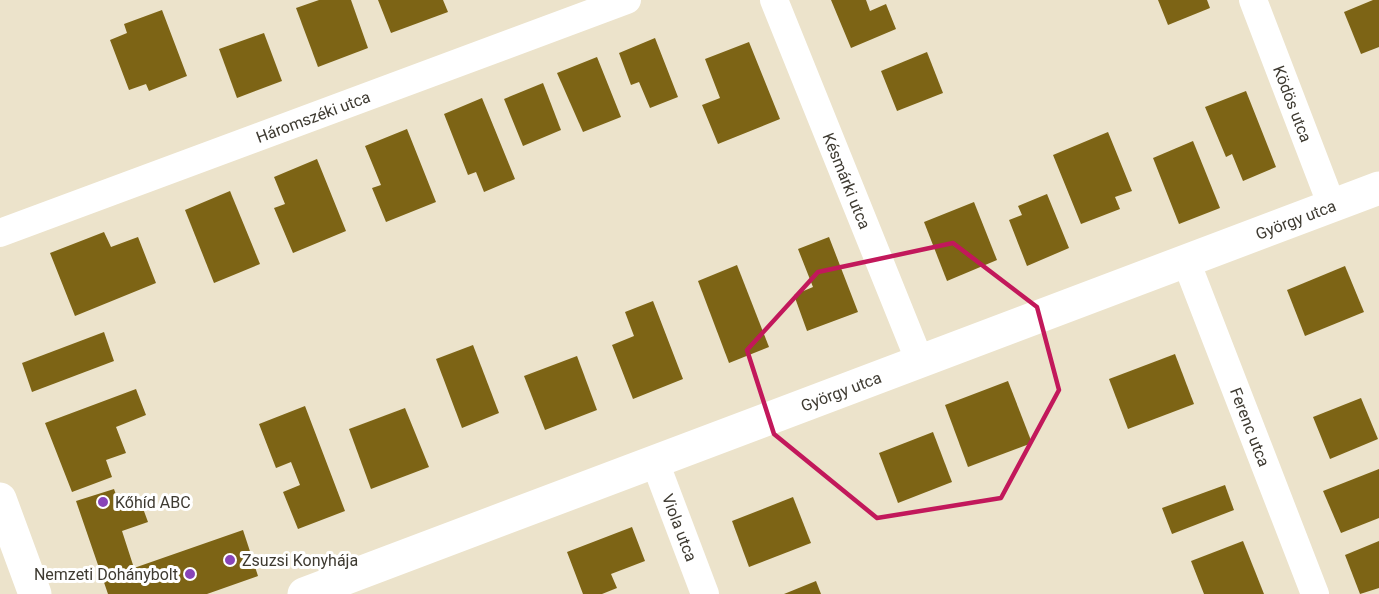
<svg xmlns="http://www.w3.org/2000/svg" width="1379" height="594" viewBox="0 0 1379 594" font-family="Roboto,sans-serif">
<rect width="100%" height="100%" fill="#ece3cb"/>
<g fill="#7d6415">
<polygon points="319,0 351,0 368,48 318,67 296,8"/>
<polygon points="378,0 443,0 448,12 391,33"/>
<polygon points="831,0 866,0 870,11 886,4 896,29 851,48"/>
<polygon points="1158,0 1207,0 1210,8 1168,25"/>
<polygon points="1373,0 1379,0 1379,47 1361,54 1344,12"/>
<polygon points="162,10 187,76 149,91 146,84 129,90 110,40 127,33 124,24"/>
<polygon points="264,33 282,81 237,98 219,49"/>
<polygon points="655,38 678,97 650,108 639,82 631,85 619,53"/>
<polygon points="749,42 780,119 718,144 702,105 720,98 705,59"/>
<polygon points="927,52 943,93 897,111 881,71"/>
<polygon points="597,57 621,117 583,132 557,73"/>
<polygon points="543,83 561,130 523,146 504,99"/>
<polygon points="1246,91 1276,167 1243,181 1232,154 1226,157 1205,107"/>
<polygon points="482,98 515,179 484,192 476,172 468,175 444,114"/>
<polygon points="407,129 436,202 386,222 372,188 381,185 365,146"/>
<polygon points="1108,132 1132,191 1115,197 1120,209 1081,224 1053,155"/>
<polygon points="1193,141 1220,208 1179,224 1153,158"/>
<polygon points="317,159 346,231 293,253 274,208 285,204 274,177"/>
<polygon points="230,191 260,264 214,283 185,210"/>
<polygon points="1047,194 1069,248 1027,266 1009,220 1022,215 1018,206"/>
<polygon points="974,202 997,260 947,281 924,222"/>
<polygon points="104,232 111,247 138,237 156,283 75,316 50,253"/>
<polygon points="829,237 858,312 807,331 794,295 813,287 798,249"/>
<polygon points="737,265 769,347 729,363 698,281"/>
<polygon points="1345,266 1364,312 1305,336 1287,290"/>
<polygon points="653,301 683,379 633,399 612,345 634,336 625,312"/>
<polygon points="104,332 114,361 32,392 22,363"/>
<polygon points="473,345 499,413 462,428 436,359"/>
<polygon points="1175,354 1194,404 1128,429 1109,379"/>
<polygon points="577,356 597,410 545,430 524,376"/>
<polygon points="1008,381 1032,443 968,467 945,405"/>
<polygon points="136,389 146,415 116,427 126,453 106,460 112,477 72,492 45,423"/>
<polygon points="1361,398 1378,439 1330,459 1313,417"/>
<polygon points="305,406 345,511 298,529 283,492 300,485 291,462 276,468 259,424"/>
<polygon points="405,408 429,467 371,489 349,429"/>
<polygon points="933,432 952,482 898,503 879,453"/>
<polygon points="1379,469 1379,518 1341,533 1323,491"/>
<polygon points="1225,485 1234,510 1172,534 1162,508"/>
<polygon points="114,489 121,509 141,503 148,522 122,531 134,568 243,530 258,576 207,594 108,594 76,501"/>
<polygon points="793,497 811,543 749,567 732,521"/>
<polygon points="632,527 645,561 611,574 617,588 602,594 583,594 567,552"/>
<polygon points="1243,541 1264,594 1204,594 1191,561"/>
<polygon points="1379,541 1379,588 1360,594 1345,555"/>
<polygon points="816,581 821,594 784,594"/>
</g>
<g fill="none" stroke-linecap="round" stroke-linejoin="round">
<g stroke="#fff" stroke-width="28">
<path id="s1" d="M774,0L920,362"/>
<path id="s2" d="M1253,0L1332,206"/>
<path id="s3" d="M0,233L627,0"/>
<path id="s4" d="M1186,261L1315,594"/>
<path id="s5" d="M655,462L705,594"/>
</g>
<g stroke="#fff" stroke-width="33">
<polyline points="0,499 35,594"/>
<path id="s6" d="M304,594L1379,188"/>
</g>
</g>
<path fill="none" stroke="#c2185b" stroke-width="4.5" stroke-linejoin="round" d="M953,243L1037,307L1059,390L1001,498L877,518L774,434L747,350L818,272Z"/>
<g fill="#8844b8" stroke="#fff" stroke-width="2">
<circle cx="103" cy="502" r="6"/>
<circle cx="230" cy="560" r="6"/>
<circle cx="190" cy="574" r="6"/>
</g>
<g text-anchor="middle" stroke-width="6" stroke-linejoin="round" paint-order="stroke">
<g font-size="16" fill="#3e3a31" stroke="#fff">
<text dy="6" stroke="none"><textPath href="#s2" startOffset="111">Ködös utca</textPath></text>
<text dy="6" stroke="none"><textPath href="#s3" startOffset="334">Háromszéki utca</textPath></text>
<text dy="6" stroke="none"><textPath href="#s1" startOffset="195">Késmárki utca</textPath></text>
<text dy="6" stroke="none"><textPath href="#s6" startOffset="1060">György utca</textPath></text>
<text dy="6" stroke="none"><textPath href="#s6" startOffset="574">György utca</textPath></text>
<text dy="6" stroke="none"><textPath href="#s4" startOffset="178">Ferenc utca</textPath></text>
<text dy="6" stroke="none"><textPath href="#s5" startOffset="70">Viola utca</textPath></text>
</g>
<g font-size="16" fill="#3e3a31" stroke="#fff" text-anchor="start">
<text x="115" y="508">Kőhíd ABC</text>
<text x="242" y="566">Zsuzsi Konyhája</text>
<text x="178" y="580" text-anchor="end">Nemzeti Dohánybolt</text>
</g>
</g>
</svg>
